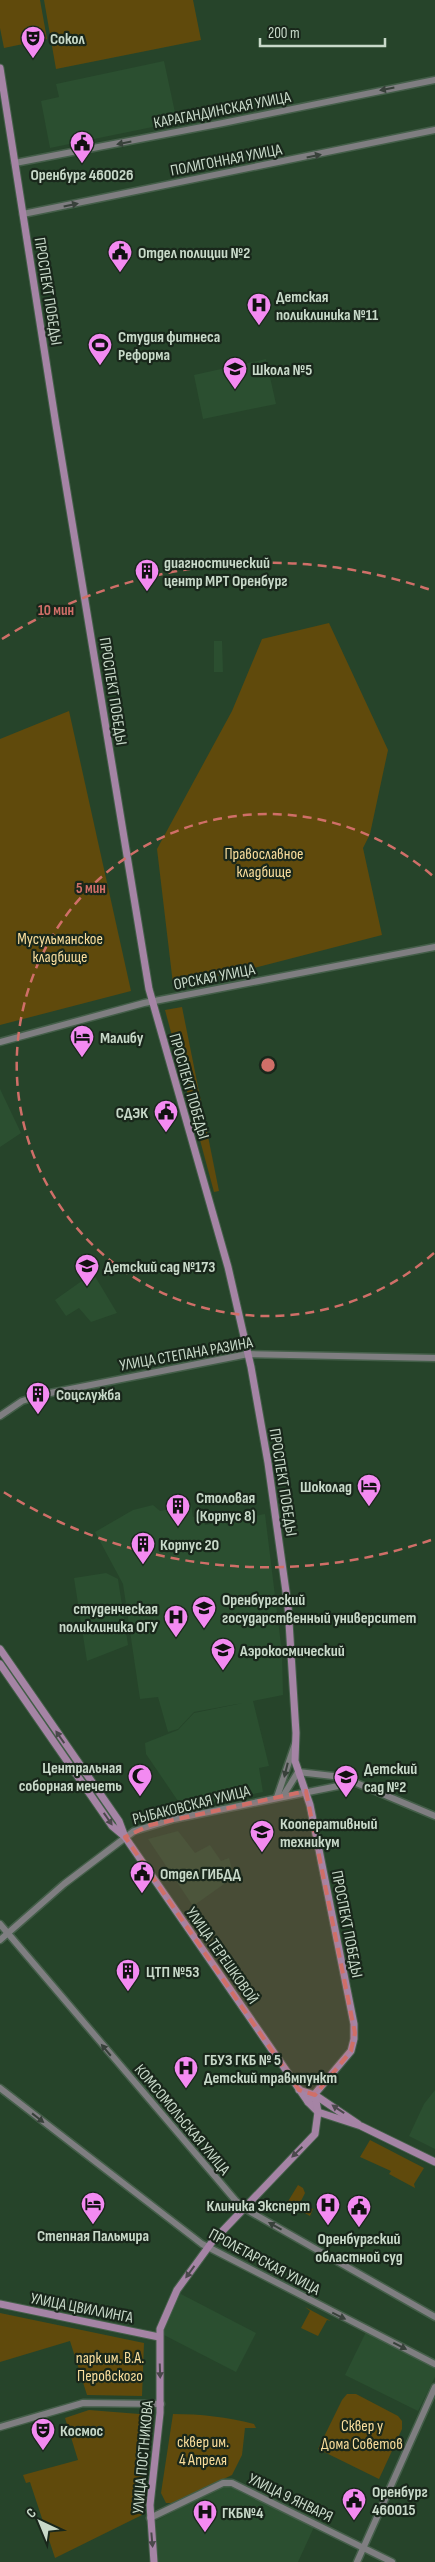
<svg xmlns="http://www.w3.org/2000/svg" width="435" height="2562" viewBox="0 0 435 2562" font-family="'Sofia Sans Condensed',sans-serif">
<rect width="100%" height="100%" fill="#26442a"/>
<g fill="#2b4f30">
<polygon points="164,61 177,122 50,148 41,101 59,97 56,84"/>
<polygon points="266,359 276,404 203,419 194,375"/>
<polygon points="214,641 222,641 223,672 214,672"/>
<polygon points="0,1089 21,1133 0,1147"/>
<polygon points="93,1273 117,1313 91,1322 79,1308 66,1316 55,1300"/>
<polygon points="153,1505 160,1511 191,1505 193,1517 203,1516 205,1525 265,1514 282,1653 283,1695 253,1701 269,1766 259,1768 263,1792 184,1808 183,1800 178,1801 146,1754 145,1743 178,1730 194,1713 243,1703 194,1712 178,1729 168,1732 158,1697 140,1699 123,1584 95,1532 133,1510"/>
<polygon points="106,1573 118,1579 128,1645 87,1661 74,1578"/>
<polygon points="178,1831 195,1853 210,1845 221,1861 229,1858 234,1877 193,1906 148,1839"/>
<polygon points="435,2090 435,2149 409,2136 424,2104"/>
<polygon points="179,2293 256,2333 236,2372 162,2334"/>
<polygon points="366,2332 435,2368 435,2377 418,2411 345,2375"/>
<polygon points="221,2486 233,2488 314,2527 298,2562 156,2562 152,2523"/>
</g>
<g fill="#604a0c">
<polygon points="0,0 40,0 47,39 4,48 0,28"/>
<polygon points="44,0 193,0 201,40 56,69"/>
<polygon points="329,623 388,750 370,834 363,848 382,935 239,972 173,984 157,849 232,711 262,639"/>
<polygon points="69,711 131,991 0,1025 0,739"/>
<polygon points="182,1007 219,1191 214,1192 165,1010"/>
<polygon points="370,2140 424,2168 414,2184 415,2188 389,2174 391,2171 360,2157"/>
<polygon points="298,2185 303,2188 305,2193 300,2203 313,2209 310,2216 287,2203"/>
<polygon points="305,2307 331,2321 327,2320 318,2336 301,2328 310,2311"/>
<polygon points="0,2313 144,2343 142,2396 87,2395 70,2341 0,2362"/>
<polygon points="347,2394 356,2394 398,2416 402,2421 402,2429 379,2479 318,2449 342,2400"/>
<polygon points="89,2410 152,2415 142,2515 55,2558 30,2482 26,2483 23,2475 78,2460 65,2418"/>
<path d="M173,2414C201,2414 227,2417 254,2424L256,2428H245L242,2455L232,2475L173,2503H166L161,2493Z"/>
</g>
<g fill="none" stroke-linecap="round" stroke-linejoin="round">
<defs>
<g id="secondary">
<polyline points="15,163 223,123 435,80"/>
<polyline points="23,214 435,130"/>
<polyline points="0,1042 144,1003 435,947"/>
<polyline points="0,1416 22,1401 45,1394 248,1354 435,1358"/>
<polyline points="283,1796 298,1772 342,1777 435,1816"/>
<polyline points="277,1797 295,1744"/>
<polyline points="0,1924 236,2201 249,2211 435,2317"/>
<polyline points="0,1940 64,1884 134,1831 174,1819 353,1783"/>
<polyline points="0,2088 202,2244 435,2364"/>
<polyline points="0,2427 83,2403 161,2404"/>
<polyline points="150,2518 223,2483 232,2483 392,2562"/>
<polyline points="357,2562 435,2387"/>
</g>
<g id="primary">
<polyline points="0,68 56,425 149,989 228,1267 251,1367 268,1463 288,1606 296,1733 295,1761 310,1805 354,2024 354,2039 351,2051 308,2102"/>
<polyline points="0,1649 119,1821 125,1837 308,2102 318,2112 361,2126 435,2162"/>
<polyline points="0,1664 112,1826 124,1836"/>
<polyline points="299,2090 315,2095 358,2124"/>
<polyline points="0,2304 159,2337"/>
<polyline points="154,2562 150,2505 160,2413 160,2329 177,2290 212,2242 315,2134 318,2112 315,2095"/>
</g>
</defs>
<use href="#secondary" stroke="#445e49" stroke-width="9"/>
<use href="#primary" stroke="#445e49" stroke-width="9"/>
<use href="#secondary" stroke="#7f7e81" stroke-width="6"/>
<use href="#primary" stroke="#a584a5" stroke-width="7"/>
</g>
<defs><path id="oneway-solid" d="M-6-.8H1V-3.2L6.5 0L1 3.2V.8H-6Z" transform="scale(1.25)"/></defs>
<g fill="#38413a">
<use href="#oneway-solid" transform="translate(387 89) rotate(169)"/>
<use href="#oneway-solid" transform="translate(124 143) rotate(169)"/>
<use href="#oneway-solid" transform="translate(314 156) rotate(-12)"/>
<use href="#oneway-solid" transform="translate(71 205) rotate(-12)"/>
<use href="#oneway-solid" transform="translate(286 1770) rotate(104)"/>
<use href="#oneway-solid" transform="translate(106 2050) rotate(-130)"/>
<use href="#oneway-solid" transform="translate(38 2118) rotate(38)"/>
<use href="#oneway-solid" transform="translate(275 2226) rotate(-151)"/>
<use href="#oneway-solid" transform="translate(339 2316) rotate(26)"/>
<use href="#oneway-solid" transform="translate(400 2346) rotate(27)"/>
</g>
<g fill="#4a484b">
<use href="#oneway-solid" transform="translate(60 1737) rotate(-125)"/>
<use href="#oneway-solid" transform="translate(108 1819) rotate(55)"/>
<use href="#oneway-solid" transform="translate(338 2109) rotate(-146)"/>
<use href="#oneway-solid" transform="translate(297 2152) rotate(136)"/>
<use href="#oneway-solid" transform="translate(190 2272) rotate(126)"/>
<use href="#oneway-solid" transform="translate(160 2371) rotate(88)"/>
<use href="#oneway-solid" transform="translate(152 2540) rotate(85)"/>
</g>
<path fill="#d06f68" fill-opacity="0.2" stroke="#d06f68" stroke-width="4" stroke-dasharray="10 6" stroke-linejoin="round" d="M306,1791L355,2033L351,2051L315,2095L299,2090L125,1837L150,1825Z"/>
<g fill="none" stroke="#d06f68" stroke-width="2.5" stroke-dasharray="9 6">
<path d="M434 1253A251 251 0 1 1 434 877"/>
<path d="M431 1540A502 502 0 0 1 2 1491M2 639A502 502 0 0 1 431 590"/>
</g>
<defs>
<symbol id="theatre-pin" viewBox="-11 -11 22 30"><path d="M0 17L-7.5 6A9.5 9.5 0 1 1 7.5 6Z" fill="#f38af1" stroke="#19271b"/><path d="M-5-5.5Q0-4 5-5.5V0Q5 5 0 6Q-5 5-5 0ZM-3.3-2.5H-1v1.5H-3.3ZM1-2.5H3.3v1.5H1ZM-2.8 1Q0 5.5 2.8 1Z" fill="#111"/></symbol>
<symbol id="civic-pin" viewBox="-11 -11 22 30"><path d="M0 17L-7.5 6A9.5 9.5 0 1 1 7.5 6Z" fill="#f38af1" stroke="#19271b"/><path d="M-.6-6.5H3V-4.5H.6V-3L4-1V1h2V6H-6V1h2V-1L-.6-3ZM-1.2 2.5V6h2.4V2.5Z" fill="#111"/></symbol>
<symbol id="hospital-pin" viewBox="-11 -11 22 30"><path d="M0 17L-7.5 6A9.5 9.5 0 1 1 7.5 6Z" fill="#f38af1" stroke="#19271b"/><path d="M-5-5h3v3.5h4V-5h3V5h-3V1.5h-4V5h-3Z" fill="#111"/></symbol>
<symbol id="stadium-pin" viewBox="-11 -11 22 30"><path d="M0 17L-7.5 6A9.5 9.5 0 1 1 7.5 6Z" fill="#f38af1" stroke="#19271b"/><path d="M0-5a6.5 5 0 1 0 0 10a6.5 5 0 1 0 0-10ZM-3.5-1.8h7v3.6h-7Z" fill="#111"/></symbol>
<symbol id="school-pin" viewBox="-11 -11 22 30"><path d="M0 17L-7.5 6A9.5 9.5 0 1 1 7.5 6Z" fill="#f38af1" stroke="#19271b"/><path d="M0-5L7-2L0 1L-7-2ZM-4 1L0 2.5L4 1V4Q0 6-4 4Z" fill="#111"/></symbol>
<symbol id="building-pin" viewBox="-11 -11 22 30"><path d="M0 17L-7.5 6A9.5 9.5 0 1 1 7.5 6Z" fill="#f38af1" stroke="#19271b"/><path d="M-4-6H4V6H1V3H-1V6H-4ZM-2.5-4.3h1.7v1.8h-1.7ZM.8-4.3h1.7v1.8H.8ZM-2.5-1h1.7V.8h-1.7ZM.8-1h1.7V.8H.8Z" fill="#111"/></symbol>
<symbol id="hotel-pin" viewBox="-11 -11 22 30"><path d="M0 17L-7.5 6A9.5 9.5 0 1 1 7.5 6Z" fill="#f38af1" stroke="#19271b"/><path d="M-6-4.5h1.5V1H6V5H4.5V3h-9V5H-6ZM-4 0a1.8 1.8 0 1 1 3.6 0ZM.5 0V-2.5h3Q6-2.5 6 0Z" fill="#111"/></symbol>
<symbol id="university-pin" viewBox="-11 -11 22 30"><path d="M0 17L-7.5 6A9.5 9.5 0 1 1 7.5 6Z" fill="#f38af1" stroke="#19271b"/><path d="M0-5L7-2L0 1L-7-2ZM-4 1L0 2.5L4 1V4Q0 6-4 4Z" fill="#111"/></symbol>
<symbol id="mosque-pin" viewBox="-11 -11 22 30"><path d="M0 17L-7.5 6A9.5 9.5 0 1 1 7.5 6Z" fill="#f38af1" stroke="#19271b"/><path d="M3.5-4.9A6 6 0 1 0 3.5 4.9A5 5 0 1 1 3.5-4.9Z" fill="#111"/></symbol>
</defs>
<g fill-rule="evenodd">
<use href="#theatre-pin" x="19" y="24" width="28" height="38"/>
<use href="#civic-pin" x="68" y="129" width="28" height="38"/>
<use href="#civic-pin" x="106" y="238" width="28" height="38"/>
<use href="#hospital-pin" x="245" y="291" width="28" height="38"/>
<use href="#stadium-pin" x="86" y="331" width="28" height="38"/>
<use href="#school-pin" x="221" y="355" width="28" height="38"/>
<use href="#building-pin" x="133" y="557" width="28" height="38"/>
<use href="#hotel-pin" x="68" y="1023" width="28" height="38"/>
<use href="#civic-pin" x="152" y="1098" width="28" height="38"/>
<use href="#school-pin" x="73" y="1252" width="28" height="38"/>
<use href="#building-pin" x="24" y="1380" width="28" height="38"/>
<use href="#hotel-pin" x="355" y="1472" width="28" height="38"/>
<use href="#building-pin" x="164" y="1492" width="28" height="38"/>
<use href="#building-pin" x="129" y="1530" width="28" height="38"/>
<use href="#university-pin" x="190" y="1594" width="28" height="38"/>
<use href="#hospital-pin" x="162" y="1603" width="28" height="38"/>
<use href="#university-pin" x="209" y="1636" width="28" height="38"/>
<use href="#mosque-pin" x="126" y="1762" width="28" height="38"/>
<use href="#school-pin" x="332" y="1763" width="28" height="38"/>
<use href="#university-pin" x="248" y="1818" width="28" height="38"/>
<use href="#civic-pin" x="128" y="1859" width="28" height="38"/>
<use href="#building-pin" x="114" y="1957" width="28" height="38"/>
<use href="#hospital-pin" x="172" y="2054" width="28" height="38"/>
<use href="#hotel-pin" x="79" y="2190" width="28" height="38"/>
<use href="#hospital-pin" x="314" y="2191" width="28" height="38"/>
<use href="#civic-pin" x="345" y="2193" width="28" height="38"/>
<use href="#theatre-pin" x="29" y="2416" width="28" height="38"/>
<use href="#civic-pin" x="340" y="2486" width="28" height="38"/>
<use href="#hospital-pin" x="191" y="2498" width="28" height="38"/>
</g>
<g text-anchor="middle" stroke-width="4.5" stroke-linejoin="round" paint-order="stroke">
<g font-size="16" font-weight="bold" fill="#c8d9c9" stroke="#19271b" text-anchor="start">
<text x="50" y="44">Сокол</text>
<text x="82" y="180" text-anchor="middle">Оренбург 460026</text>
<text x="138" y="258">Отдел полиции №2</text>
<text x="276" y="302">Детская<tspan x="276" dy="18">поликлиника №11</tspan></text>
<text x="118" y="342">Студия фитнеса<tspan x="118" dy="18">Реформа</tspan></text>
<text x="252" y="375">Школа №5</text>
<text x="164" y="568">диагностический<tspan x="164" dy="18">центр МРТ Оренбург</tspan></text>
<text x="100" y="1043">Малибу</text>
<text x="148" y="1118" text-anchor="end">СДЭК</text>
<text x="104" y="1272">Детский сад №173</text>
<text x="56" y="1400">Соцслужба</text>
<text x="352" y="1492" text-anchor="end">Шоколад</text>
<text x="196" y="1503">Столовая<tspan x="196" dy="18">(Корпус 8)</tspan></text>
<text x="160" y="1550">Корпус 20</text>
<text x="222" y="1605">Оренбургский<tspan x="222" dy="18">государственный университет</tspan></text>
<text x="158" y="1614" text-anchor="end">студенческая<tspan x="158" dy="18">поликлиника ОГУ</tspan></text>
<text x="240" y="1656">Аэрокосмический</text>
<text x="122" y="1773" text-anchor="end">Центральная<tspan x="122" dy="18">соборная мечеть</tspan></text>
<text x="364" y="1774">Детский<tspan x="364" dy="18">сад №2</tspan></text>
<text x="280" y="1829">Кооперативный<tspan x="280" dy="18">техникум</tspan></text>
<text x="160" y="1879">Отдел ГИБДД</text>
<text x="146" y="1977">ЦТП №53</text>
<text x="204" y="2065">ГБУЗ ГКБ № 5<tspan x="204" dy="18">Детский травмпункт</tspan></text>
<text x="310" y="2211" text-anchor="end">Клиника Эксперт</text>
<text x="93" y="2241" text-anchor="middle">Степная Пальмира</text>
<text x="359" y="2244" text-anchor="middle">Оренбургский<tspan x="359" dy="18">областной суд</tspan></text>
<text x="60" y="2436">Космос</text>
<text x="372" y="2497">Оренбург<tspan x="372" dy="18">460015</tspan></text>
<text x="222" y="2518">ГКБ№4</text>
</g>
<g font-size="16" fill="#c8d9c9" stroke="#19271b">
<text transform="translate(222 109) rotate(-11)" y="6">КАРАГАНДИНСКАЯ УЛИЦА</text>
<text transform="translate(226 159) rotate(-11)" y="6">ПОЛИГОННАЯ УЛИЦА</text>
<text transform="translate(49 291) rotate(81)" y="6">ПРОСПЕКТ ПОБЕДЫ</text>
<text transform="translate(114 691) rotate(81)" y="6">ПРОСПЕКТ ПОБЕДЫ</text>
<text transform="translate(214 976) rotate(-11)" y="6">ОРСКАЯ УЛИЦА</text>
<text transform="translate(190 1086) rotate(74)" y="6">ПРОСПЕКТ ПОБЕДЫ</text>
<text transform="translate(186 1353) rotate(-10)" y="6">УЛИЦА СТЕПАНА РАЗИНА</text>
<text transform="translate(284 1482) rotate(81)" y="6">ПРОСПЕКТ ПОБЕДЫ</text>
<text transform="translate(191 1804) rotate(-14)" y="6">РЫБАКОВСКАЯ УЛИЦА</text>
<text transform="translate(348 1924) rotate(79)" y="6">ПРОСПЕКТ ПОБЕДЫ</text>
<text transform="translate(223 1955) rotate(55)" y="6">УЛИЦА ТЕРЕШКОВОЙ</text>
<text transform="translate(183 2119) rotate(50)" y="6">КОМСОМОЛЬСКАЯ УЛИЦА</text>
<text transform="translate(265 2261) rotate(28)" y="6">ПРОЛЕТАРСКАЯ УЛИЦА</text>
<text transform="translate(82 2307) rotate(11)" y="6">УЛИЦА ЦВИЛЛИНГА</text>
<text transform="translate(142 2457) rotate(-85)" y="6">УЛИЦА ПОСТНИКОВА</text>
<text transform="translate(291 2497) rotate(26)" y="6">УЛИЦА 9 ЯНВАРЯ</text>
</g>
<g font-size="16" fill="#fade9d" stroke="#19271b">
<text x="264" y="859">Православное<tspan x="264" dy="18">кладбище</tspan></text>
<text x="60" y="944">Мусульманское<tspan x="60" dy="18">кладбище</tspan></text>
<text x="110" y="2363">парк им. В.А.<tspan x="110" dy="18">Перовского</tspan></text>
<text x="362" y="2431">Сквер у<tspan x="362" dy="18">Дома Советов</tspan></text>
<text x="203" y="2447">сквер им.<tspan x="203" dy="18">4 Апреля</tspan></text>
</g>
</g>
<circle cx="268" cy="1065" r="8" fill="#d06f68" stroke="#19271b" stroke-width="2.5"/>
<g font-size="15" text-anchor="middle" font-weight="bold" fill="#d06f68" stroke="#19271b" stroke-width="4.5" stroke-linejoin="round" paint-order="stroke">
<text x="56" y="615">10 мин</text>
<text x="91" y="893">5 мин</text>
</g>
<g transform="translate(40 2522) rotate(316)" stroke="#19271b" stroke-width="4" paint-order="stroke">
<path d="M0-4L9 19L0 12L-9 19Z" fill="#c8d9c9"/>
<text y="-8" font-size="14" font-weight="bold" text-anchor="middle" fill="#c8d9c9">С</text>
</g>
<path d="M260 38v8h125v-8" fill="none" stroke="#c8d9c9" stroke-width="2.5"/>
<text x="268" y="38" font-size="15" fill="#c8d9c9" stroke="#19271b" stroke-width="4" paint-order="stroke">200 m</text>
</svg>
